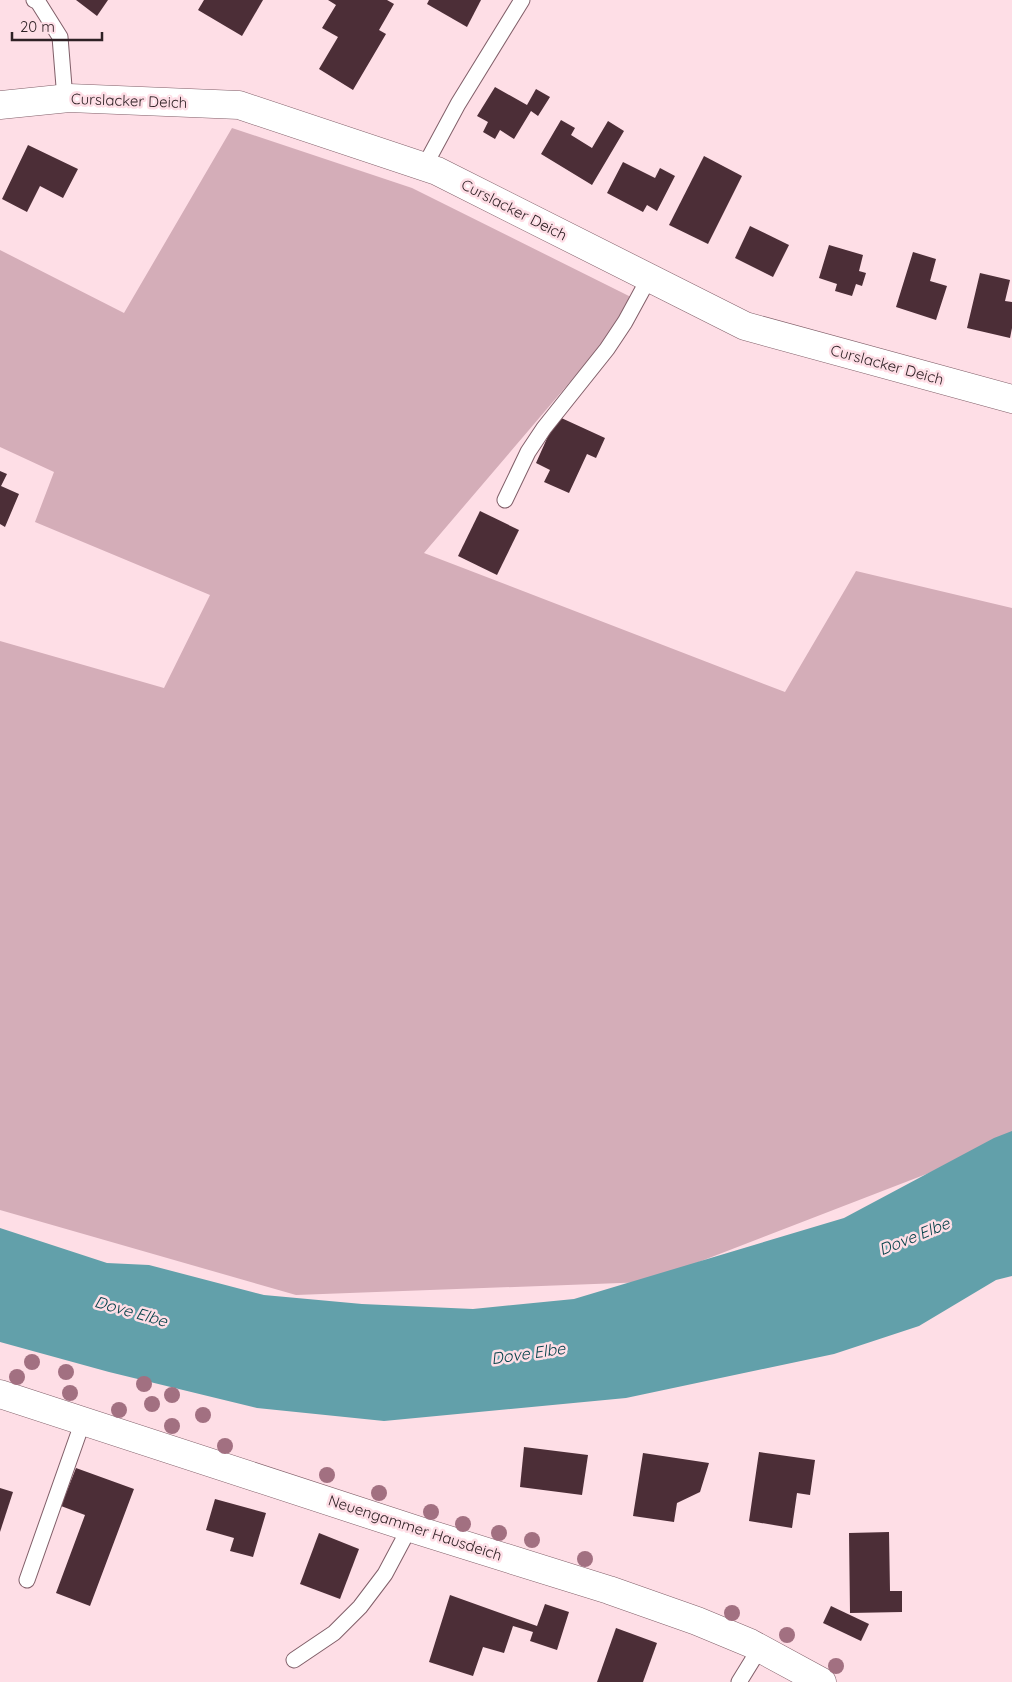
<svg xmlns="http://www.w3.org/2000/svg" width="1012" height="1682" viewBox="0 0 1012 1682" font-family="Quicksand,sans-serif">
<rect width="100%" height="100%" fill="#fedee6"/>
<polygon fill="#d4adb8" points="232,128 412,188 639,301 424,553 785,692 856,571 1012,608 1012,1141 647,1282 296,1295 0,1210 0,641 164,688 210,595 35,522 54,472 0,447 0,250 124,313"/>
<polygon fill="#62a0aa" points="1012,1131 1012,1276 996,1280 919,1326 834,1354 626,1398 384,1421 257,1408 109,1372 0,1342 0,1228 107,1263 149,1265 264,1295 362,1304 473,1309 574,1299 844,1218 994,1138"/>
<g fill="#4c2e37">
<polygon points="76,0 108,0 97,16"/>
<polygon points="204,0 263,0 242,36 198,10"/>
<polygon points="328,0 387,0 394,4 379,30 386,34 353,90 319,69 338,37 322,28 336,5"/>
<polygon points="429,0 481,0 467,27 427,4"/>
<polygon points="495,87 527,105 536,89 550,97 538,116 531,111 514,139 500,130 495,139 483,132 488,122 477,116"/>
<polygon points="561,120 575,128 571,135 592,148 608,121 624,131 592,185 541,154"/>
<polygon points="28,145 78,169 63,198 40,186 27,212 2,199"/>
<polygon points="704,156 742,176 708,244 669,225"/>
<polygon points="623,162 655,178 660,168 675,176 657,211 647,205 643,212 607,193"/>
<polygon points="750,226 789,245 773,277 735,258"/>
<polygon points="829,245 863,255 859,271 866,273 862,286 856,284 852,296 835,291 837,284 819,278"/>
<polygon points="913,252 936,259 930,281 947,286 936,320 896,307"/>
<polygon points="980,273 1010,280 1005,301 1012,302 1012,328 1010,338 967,328"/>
<polygon points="557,416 605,438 596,458 587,454 569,493 544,482 550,470 536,463"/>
<polygon points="0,471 7,474 1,486 19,494 5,527 0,524"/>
<polygon points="480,511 519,530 497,575 458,556"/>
<polygon points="524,1447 588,1455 582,1495 520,1487"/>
<polygon points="759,1452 815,1460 810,1495 797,1493 792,1528 749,1521"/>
<polygon points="643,1453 709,1463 700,1492 677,1503 674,1522 633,1516"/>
<polygon points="76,1468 134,1489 90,1606 56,1593 85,1515 61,1506"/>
<polygon points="0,1488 13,1492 0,1532"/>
<polygon points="215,1499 266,1513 253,1557 230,1551 234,1538 206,1530"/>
<polygon points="889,1532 890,1591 902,1591 902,1612 850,1613 849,1533"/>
<polygon points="319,1533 359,1549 340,1599 300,1584"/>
<polygon points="450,1595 537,1626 545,1604 569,1612 557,1650 530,1641 533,1632 513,1626 504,1653 483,1647 473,1676 429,1662"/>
<polygon points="831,1606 869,1624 861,1641 823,1623"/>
<polygon points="616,1628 657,1643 643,1682 597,1682"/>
</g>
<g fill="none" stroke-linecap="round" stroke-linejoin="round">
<defs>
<g id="lane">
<polyline points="34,0 38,2 60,37 65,99"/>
<polyline points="424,167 458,104 522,0"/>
<polyline points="505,500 528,452 544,428 607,349 625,322 649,278"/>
<polyline points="27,1580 83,1421"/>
<polyline points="294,1660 334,1633 360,1607 385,1574 410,1527"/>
<polyline points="739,1682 760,1648"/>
</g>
<polyline id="street" points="0,105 69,98 239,105 437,171 745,326 1012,399"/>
<polyline id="secondary" points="0,1394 420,1531 609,1590 697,1621 750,1643 822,1682"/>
</defs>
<use href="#lane" stroke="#815f69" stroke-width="17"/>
<use href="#street" stroke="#815f69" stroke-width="29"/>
<use href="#secondary" stroke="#815f69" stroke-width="29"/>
<use href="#lane" stroke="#fff" stroke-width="15"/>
<use href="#street" stroke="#fff" stroke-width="28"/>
<use href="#secondary" stroke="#fff" stroke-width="28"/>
</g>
<g fill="#a27081">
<circle cx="32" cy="1362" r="8"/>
<circle cx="66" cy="1372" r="8"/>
<circle cx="17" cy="1377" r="8"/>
<circle cx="144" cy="1384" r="8"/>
<circle cx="70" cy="1393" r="8"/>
<circle cx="172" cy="1395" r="8"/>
<circle cx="152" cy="1404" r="8"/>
<circle cx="119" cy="1410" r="8"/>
<circle cx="203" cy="1415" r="8"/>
<circle cx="172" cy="1426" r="8"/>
<circle cx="225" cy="1446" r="8"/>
<circle cx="327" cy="1475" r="8"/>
<circle cx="379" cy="1493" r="8"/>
<circle cx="431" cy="1512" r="8"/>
<circle cx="463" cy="1524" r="8"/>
<circle cx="499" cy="1533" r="8"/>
<circle cx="532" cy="1540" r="8"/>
<circle cx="585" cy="1559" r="8"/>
<circle cx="732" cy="1613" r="8"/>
<circle cx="787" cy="1635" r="8"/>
<circle cx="836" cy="1666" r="8"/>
</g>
<g text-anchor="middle" stroke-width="5" stroke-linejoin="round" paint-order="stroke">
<g font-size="15" fill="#2f2125" stroke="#fedee6">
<text transform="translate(129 101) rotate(2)" y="5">Curslacker Deich</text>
<text transform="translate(514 210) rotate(27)" y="5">Curslacker Deich</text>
<text transform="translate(887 365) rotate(15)" y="5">Curslacker Deich</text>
<text transform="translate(415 1528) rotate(18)" y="5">Neuengammer Hausdeich</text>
</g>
<g font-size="16" font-style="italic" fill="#044149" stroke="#fedee6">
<text transform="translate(914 1236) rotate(-22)" y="6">Dove Elbe</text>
<text transform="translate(131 1311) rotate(16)" y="6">Dove Elbe</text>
<text transform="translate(528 1353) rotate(-8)" y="6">Dove Elbe</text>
</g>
</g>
<path d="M12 32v8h90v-8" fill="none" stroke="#2f2125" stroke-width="2.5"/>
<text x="20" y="32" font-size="15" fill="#2f2125" stroke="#fedee6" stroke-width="4" paint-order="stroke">20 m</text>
</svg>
